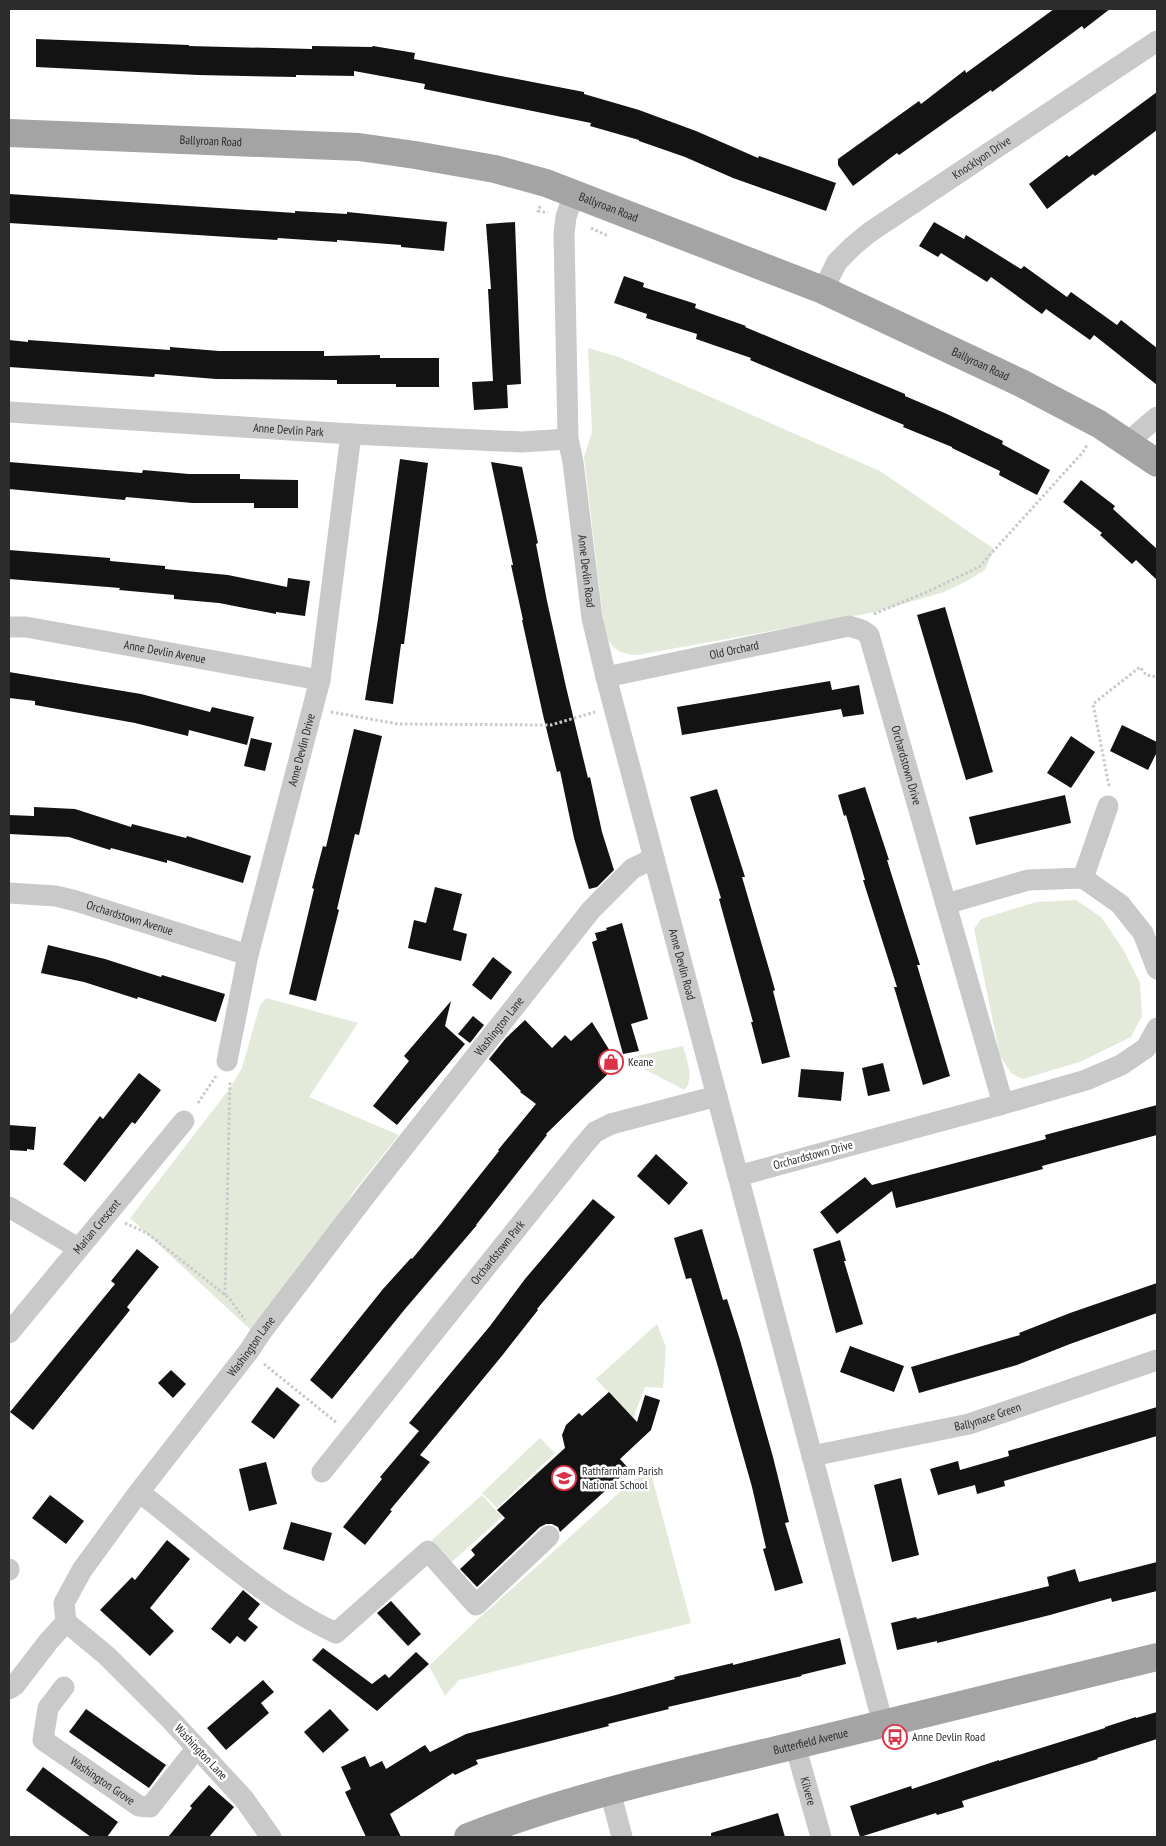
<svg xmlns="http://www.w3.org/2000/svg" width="1166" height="1846" viewBox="0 0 1166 1846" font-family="'PT Sans Narrow',sans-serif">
<rect width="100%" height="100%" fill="#fff"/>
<g fill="#e3eada">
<path d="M588,348L619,357L880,471L994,549L985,570L965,582L944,592L876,612L637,655C619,654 615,650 605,636L584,457L592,432Z"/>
<polygon points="1076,900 1101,917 1123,949 1140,983 1142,1016 1131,1037 1082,1061 1023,1079 1012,1074 1000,1056 974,929 981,919 1036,902"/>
<polygon points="266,998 358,1023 309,1097 399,1135 354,1191 306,1268 254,1333 130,1218 230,1088 242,1068 260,1005"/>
<path d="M683,1046C686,1059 696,1080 684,1090C665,1079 645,1071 627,1058Z"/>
<polygon points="657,1324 666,1347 663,1388 645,1387 633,1418 596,1379"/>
<polygon points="540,1438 555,1453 497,1508 482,1493"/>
<polygon points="649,1466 691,1623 459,1680 445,1696 429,1666 476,1621"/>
<polygon points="482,1495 502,1517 452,1562 432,1540"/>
</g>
<g fill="#131313">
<polygon points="1054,9 1110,9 1084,29 1082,26 992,92 991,90 899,155 897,153 853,186 838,165 838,159 919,101 921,104 965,70 966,73"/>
<polygon points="36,39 189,45 189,46 312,49 312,46 372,47 373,46 415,53 414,59 584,92 584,94 639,110 696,131 758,158 759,156 836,183 826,211 733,178 685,157 639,141 639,140 590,126 591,123 424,89 425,84 354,71 354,76 296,75 296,77 198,75 36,67"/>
<polygon points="1157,92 1157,130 1095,176 1093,174 1047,209 1029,184 1067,155 1069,157"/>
<polygon points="9,194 295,213 295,211 347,214 347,212 447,222 444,251 401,247 401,245 337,240 337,242 278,238 277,240 9,223"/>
<polygon points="515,222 521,384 507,385 508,408 474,410 472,382 493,381 488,289 491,289 486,224"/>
<polygon points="934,222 964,239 966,235 1021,269 1024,266 1067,297 1071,292 1117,325 1121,320 1157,348 1157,385 1094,335 1090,340 1046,309 1042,314 991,277 987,282 941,253 938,257 919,246"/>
<polygon points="624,276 644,283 643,287 696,304 695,308 746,326 745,327 905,394 905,396 947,414 1003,441 1002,444 1050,470 1037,495 999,475 1000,471 952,448 952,447 903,427 904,425 750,360 751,358 696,339 697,334 646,318 647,314 614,303"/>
<polygon points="9,340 28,342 28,340 170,350 170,347 219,351 324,351 324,356 380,355 380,358 439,358 439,387 396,387 396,384 337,384 337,380 216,379 155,374 154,377 9,367"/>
<polygon points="400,459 428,463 404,644 401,644 393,704 365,700 378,619"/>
<polygon points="9,462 142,473 143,470 189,474 240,474 240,479 298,480 298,508 254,508 254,503 192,503 126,497 125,500 9,489"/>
<polygon points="491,462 522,467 538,543 536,544 547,601 566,687 588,778 590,777 602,832 614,870 597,887 589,889 574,838 560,771 557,772 543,715 522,620 523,620 511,565 513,565"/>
<polygon points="1081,480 1115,506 1113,509 1157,549 1157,580 1136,560 1132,564 1100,535 1102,533 1063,502"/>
<polygon points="9,550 110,558 110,561 165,566 165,569 228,575 287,587 288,578 310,581 305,616 276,612 276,614 219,603 174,599 174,595 119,590 120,588 9,579"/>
<polygon points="945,607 993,772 966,780 917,615"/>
<polygon points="9,672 141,694 210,712 212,707 254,717 247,745 189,730 188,736 135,723 35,705 35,701 9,698"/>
<polygon points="830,681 832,690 859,685 864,714 843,717 841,709 682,735 677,707"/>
<polygon points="1122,725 1157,742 1157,752 1148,770 1110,751"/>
<polygon points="354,729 382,736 359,835 355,834 337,909 339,910 316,1001 289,994 314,889 312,888 323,846 326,847"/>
<polygon points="1071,736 1095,752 1071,788 1047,773"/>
<polygon points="251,738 272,743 265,771 244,766"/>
<polygon points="865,787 889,860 887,860 920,965 917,965 950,1076 923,1085 894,987 897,987 863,880 865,880 846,815 844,816 838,795"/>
<polygon points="717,789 745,877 742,877 769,969 775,990 773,991 790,1057 762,1064 751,1022 753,1022 719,899 721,898 690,797"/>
<polygon points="1065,795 1071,823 976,845 969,817"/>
<polygon points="34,807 75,809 131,827 132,824 186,838 187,836 251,856 243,883 167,860 167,863 111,848 110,850 69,837 9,834 9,815 34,816"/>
<polygon points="435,887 462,894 453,930 467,934 461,961 408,948 414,920 426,923"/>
<polygon points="622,923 648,1019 631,1024 639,1051 623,1054 592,942 597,940 595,933 607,930 606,928"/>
<polygon points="48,945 105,959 161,977 162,975 225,994 216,1022 138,997 137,999 84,982 41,973"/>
<polygon points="493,957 512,972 491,1000 472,985"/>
<polygon points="451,1001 445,1026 465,1044 397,1125 373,1106 409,1061 404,1056"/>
<polygon points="473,1016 484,1025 470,1043 458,1034"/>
<polygon points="525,1020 552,1048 565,1035 571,1041 592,1022 618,1064 546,1134 547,1135 476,1225 477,1225 405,1309 332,1399 310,1380 383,1289 411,1258 412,1259 441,1224 499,1151 498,1150 536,1104 520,1092 521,1091 489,1059 506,1038"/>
<polygon points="883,1063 890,1091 868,1096 862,1068"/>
<polygon points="801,1069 844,1072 841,1101 798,1097"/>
<polygon points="139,1073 161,1090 135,1124 132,1122 85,1182 63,1164 100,1116 103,1119"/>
<polygon points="1157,1105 1157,1135 1042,1166 1043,1169 896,1208 892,1191 837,1234 820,1212 865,1177 872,1185 1046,1139 1045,1135"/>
<polygon points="9,1125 36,1127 34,1150 27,1149 27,1151 9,1150"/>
<polygon points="656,1154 688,1183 669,1205 637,1176"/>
<polygon points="593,1199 615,1217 537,1309 538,1310 501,1357 420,1455 430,1462 390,1510 392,1511 365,1545 343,1527 382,1479 380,1477 419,1431 409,1423 490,1326 525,1279"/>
<polygon points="702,1229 723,1300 727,1299 740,1340 773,1457 789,1522 785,1523 803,1583 775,1591 763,1549 766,1548 752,1487 718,1367 691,1278 686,1279 674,1238"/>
<polygon points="840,1240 846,1261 844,1261 863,1324 836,1333 813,1249"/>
<polygon points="137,1249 159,1267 127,1307 130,1310 33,1430 10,1412 115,1284 111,1281"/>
<polygon points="1157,1283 1157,1313 1070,1344 1017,1365 919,1393 911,1367 1020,1335 1019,1333 1070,1313"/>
<polygon points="850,1346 904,1366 894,1392 840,1372"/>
<polygon points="171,1370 186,1384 173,1398 158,1383"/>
<polygon points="277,1387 300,1405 274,1439 251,1422"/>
<polygon points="609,1392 637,1422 645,1395 660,1400 651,1430 620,1459 629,1469 560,1532 558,1527 552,1524 546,1524 540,1527 477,1587 460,1569 475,1555 471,1550 505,1518 497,1510 565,1448 562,1435 566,1425 579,1413 582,1416"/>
<polygon points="1157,1407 1157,1436 1004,1481 1005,1486 977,1494 975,1485 938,1495 930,1469 958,1461 960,1470 1009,1456 1008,1451"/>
<polygon points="266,1462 277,1504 249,1511 239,1469"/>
<polygon points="901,1478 919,1555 892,1562 874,1485"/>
<polygon points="50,1495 84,1521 66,1544 32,1518"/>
<polygon points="291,1522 332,1533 324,1561 283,1549"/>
<polygon points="167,1540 190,1559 150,1608 174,1631 150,1656 100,1610 132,1577 135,1580"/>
<polygon points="1157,1562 1157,1591 1112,1602 1111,1598 1050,1615 937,1643 937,1641 897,1650 891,1623 916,1617 917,1619 1049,1586 1047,1577 1075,1569 1079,1582"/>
<polygon points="243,1590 260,1604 248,1619 258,1627 245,1642 237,1636 230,1644 211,1629"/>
<polygon points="391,1601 421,1634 408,1646 377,1613"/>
<polygon points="840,1638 846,1664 801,1675 802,1676 668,1707 669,1709 608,1724 609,1726 476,1760 478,1764 455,1775 453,1773 390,1814 401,1837 366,1837 345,1792 351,1789 341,1767 365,1756 370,1767 382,1761 386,1769 425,1745 430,1752 466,1734 612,1696 675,1679 674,1677 733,1663 733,1665"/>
<polygon points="323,1648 372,1684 385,1674 389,1678 416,1652 429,1664 377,1711 312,1660"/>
<polygon points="263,1680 274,1692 261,1703 269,1713 226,1750 207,1728"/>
<polygon points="86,1709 166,1765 149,1788 69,1732"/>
<polygon points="330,1709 349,1730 323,1753 304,1732"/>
<polygon points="1157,1712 1157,1739 1097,1758 1098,1759 962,1801 964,1807 937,1815 936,1813 860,1837 850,1806 911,1786 912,1789 999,1760 999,1761 1105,1728 1105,1727 1136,1717 1136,1718"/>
<polygon points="43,1767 118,1822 107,1837 91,1837 26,1790"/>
<polygon points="209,1785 234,1807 209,1837 168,1837 192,1808 190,1806"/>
<polygon points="778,1813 785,1837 711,1837 711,1833"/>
</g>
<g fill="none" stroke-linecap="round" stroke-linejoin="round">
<g stroke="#c9c9c9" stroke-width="3" stroke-dasharray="2.5 2.5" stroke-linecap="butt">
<polyline points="540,206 538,211 548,213"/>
<polyline points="591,228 608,236"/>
<polyline points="874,614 929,591 979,567 1083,452 1087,445"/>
<polyline points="331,712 398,724 551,725 595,712"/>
<polyline points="1109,786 1093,704 1140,667 1146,675 1157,677"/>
<polyline points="198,1103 216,1076"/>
<polyline points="125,1223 147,1233 229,1298 245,1320"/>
<polyline points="225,1295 230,1081"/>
<polyline points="264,1364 337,1423"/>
</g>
<g stroke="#c9c9c9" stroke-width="21">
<path id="s1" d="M574,193L566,217L564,234L568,439L573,462L592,618L606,677L883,1724"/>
<path id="s2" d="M823,290L837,262L853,246L870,232L1157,41"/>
<path id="s3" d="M9,412L351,434L522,442L568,439"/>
<polyline points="1128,442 1157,417"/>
<path id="s4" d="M9,627H26L320,680"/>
<path id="s5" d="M606,677L849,626L862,630L869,635L1003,1104L738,1176"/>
<polyline points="1083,878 1108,806"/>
<path id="s6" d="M9,893L56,896L76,901L248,955"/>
<polyline points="946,904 1028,880 1083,878 1120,904 1143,933 1157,969"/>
<path id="s7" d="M227,1061L248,955L320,680L351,434"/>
<polyline points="1003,1104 1086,1080 1121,1065 1146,1048 1157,1028"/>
<polyline points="9,1207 78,1248"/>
<path id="s8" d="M9,1333L184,1121"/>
<path id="s9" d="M812,1456L969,1424L1157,1360"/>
<path id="s10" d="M322,1472L583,1146L595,1132L611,1124L717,1096"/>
<path d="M139,1492C202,1540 264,1600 336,1633L428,1551L476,1605L549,1536"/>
<polyline points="9,1569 9,1570"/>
<path id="s11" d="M64,1687L48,1708L43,1740L139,1806L150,1807L196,1749"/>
<polyline points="9,1689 15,1685 48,1642 66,1622"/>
<path id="s12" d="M795,1745L821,1837"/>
<polyline points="610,1791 622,1837"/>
<path id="s13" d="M271,1837L244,1799L171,1720L107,1656L66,1622L64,1603L82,1570L139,1492L249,1351L260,1334L366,1195L591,910L632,869L654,858"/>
</g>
<g stroke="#a4a4a4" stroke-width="28">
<path id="s14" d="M9,133L359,147L415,155L495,169L546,183L823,290L1021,383L1099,424L1157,463"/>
<path id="s15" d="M468,1837C567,1798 672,1775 776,1750C903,1719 1030,1688 1157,1657"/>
</g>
</g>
<defs>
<symbol id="shop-ring" viewBox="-11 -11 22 22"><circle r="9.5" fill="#fff" stroke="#de3346" stroke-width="1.5"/><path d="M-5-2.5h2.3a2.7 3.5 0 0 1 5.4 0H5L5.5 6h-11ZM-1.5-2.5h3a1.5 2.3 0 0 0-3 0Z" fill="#de3346"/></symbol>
<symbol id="school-ring" viewBox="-11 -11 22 22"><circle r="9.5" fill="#fff" stroke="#de3346" stroke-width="1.5"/><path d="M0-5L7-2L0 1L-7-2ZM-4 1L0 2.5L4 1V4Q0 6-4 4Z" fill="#de3346"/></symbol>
<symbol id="bus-ring" viewBox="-11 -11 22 22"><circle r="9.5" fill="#fff" stroke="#de3346" stroke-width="1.5"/><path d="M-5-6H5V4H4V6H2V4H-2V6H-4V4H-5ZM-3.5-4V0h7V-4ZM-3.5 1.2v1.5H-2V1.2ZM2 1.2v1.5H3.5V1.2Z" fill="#de3346"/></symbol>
</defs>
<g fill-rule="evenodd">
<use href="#shop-ring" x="597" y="1048" width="28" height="28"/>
<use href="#school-ring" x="550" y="1464" width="28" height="28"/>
<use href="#bus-ring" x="881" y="1723" width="28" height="28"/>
</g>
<g text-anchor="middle" stroke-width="5" stroke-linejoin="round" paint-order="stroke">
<g font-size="12" fill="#2c2c2c" stroke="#fff">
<text dy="4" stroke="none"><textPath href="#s14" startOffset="202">Ballyroan Road</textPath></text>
<text dy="4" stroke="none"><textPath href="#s2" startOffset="210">Knocklyon Drive</textPath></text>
<text dy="4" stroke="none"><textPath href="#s14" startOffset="608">Ballyroan Road</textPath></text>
<text dy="4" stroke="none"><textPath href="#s14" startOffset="1012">Ballyroan Road</textPath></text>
<text dy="4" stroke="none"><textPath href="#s3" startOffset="280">Anne Devlin Park</textPath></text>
<text dy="4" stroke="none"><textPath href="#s1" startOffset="381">Anne Devlin Road</textPath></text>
<text dy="4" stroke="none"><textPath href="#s5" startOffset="131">Old Orchard</textPath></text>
<text dy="4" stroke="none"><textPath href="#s4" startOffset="158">Anne Devlin Avenue</textPath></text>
<text dy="4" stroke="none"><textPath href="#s7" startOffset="320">Anne Devlin Drive</textPath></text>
<text dy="4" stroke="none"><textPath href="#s5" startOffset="406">Orchardstown Drive</textPath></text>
<text dy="4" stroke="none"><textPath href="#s6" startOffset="124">Orchardstown Avenue</textPath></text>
<text dy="4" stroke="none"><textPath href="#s1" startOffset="786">Anne Devlin Road</textPath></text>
<text dy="4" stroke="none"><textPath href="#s13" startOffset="1040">Washington Lane</textPath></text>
<text transform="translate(813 1155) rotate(-15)" y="4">Orchardstown Drive</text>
<text dy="4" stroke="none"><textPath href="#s8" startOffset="138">Marian Crescent</textPath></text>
<text dy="4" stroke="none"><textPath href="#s10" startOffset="281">Orchardstown Park</textPath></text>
<text dy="4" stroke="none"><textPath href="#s13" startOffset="635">Washington Lane</textPath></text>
<text dy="4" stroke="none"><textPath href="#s9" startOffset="180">Ballymace Green</textPath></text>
<text dy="4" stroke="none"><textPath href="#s15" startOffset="356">Butterfield Avenue</textPath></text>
<text transform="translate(201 1752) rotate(47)" y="4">Washington Lane</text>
<text dy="4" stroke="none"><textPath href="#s11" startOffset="131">Washington Grove</textPath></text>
<text dy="4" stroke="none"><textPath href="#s12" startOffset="48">Kilvere</textPath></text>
</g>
<g font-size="12" fill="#2c2c2c" stroke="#fff" text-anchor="start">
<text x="628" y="1066">Keane</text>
<text x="582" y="1475">Rathfarnham Parish<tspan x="582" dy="14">National School</tspan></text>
<text x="912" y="1741">Anne Devlin Road</text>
</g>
</g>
<rect width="1166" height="1846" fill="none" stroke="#2c2c2c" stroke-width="20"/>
</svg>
